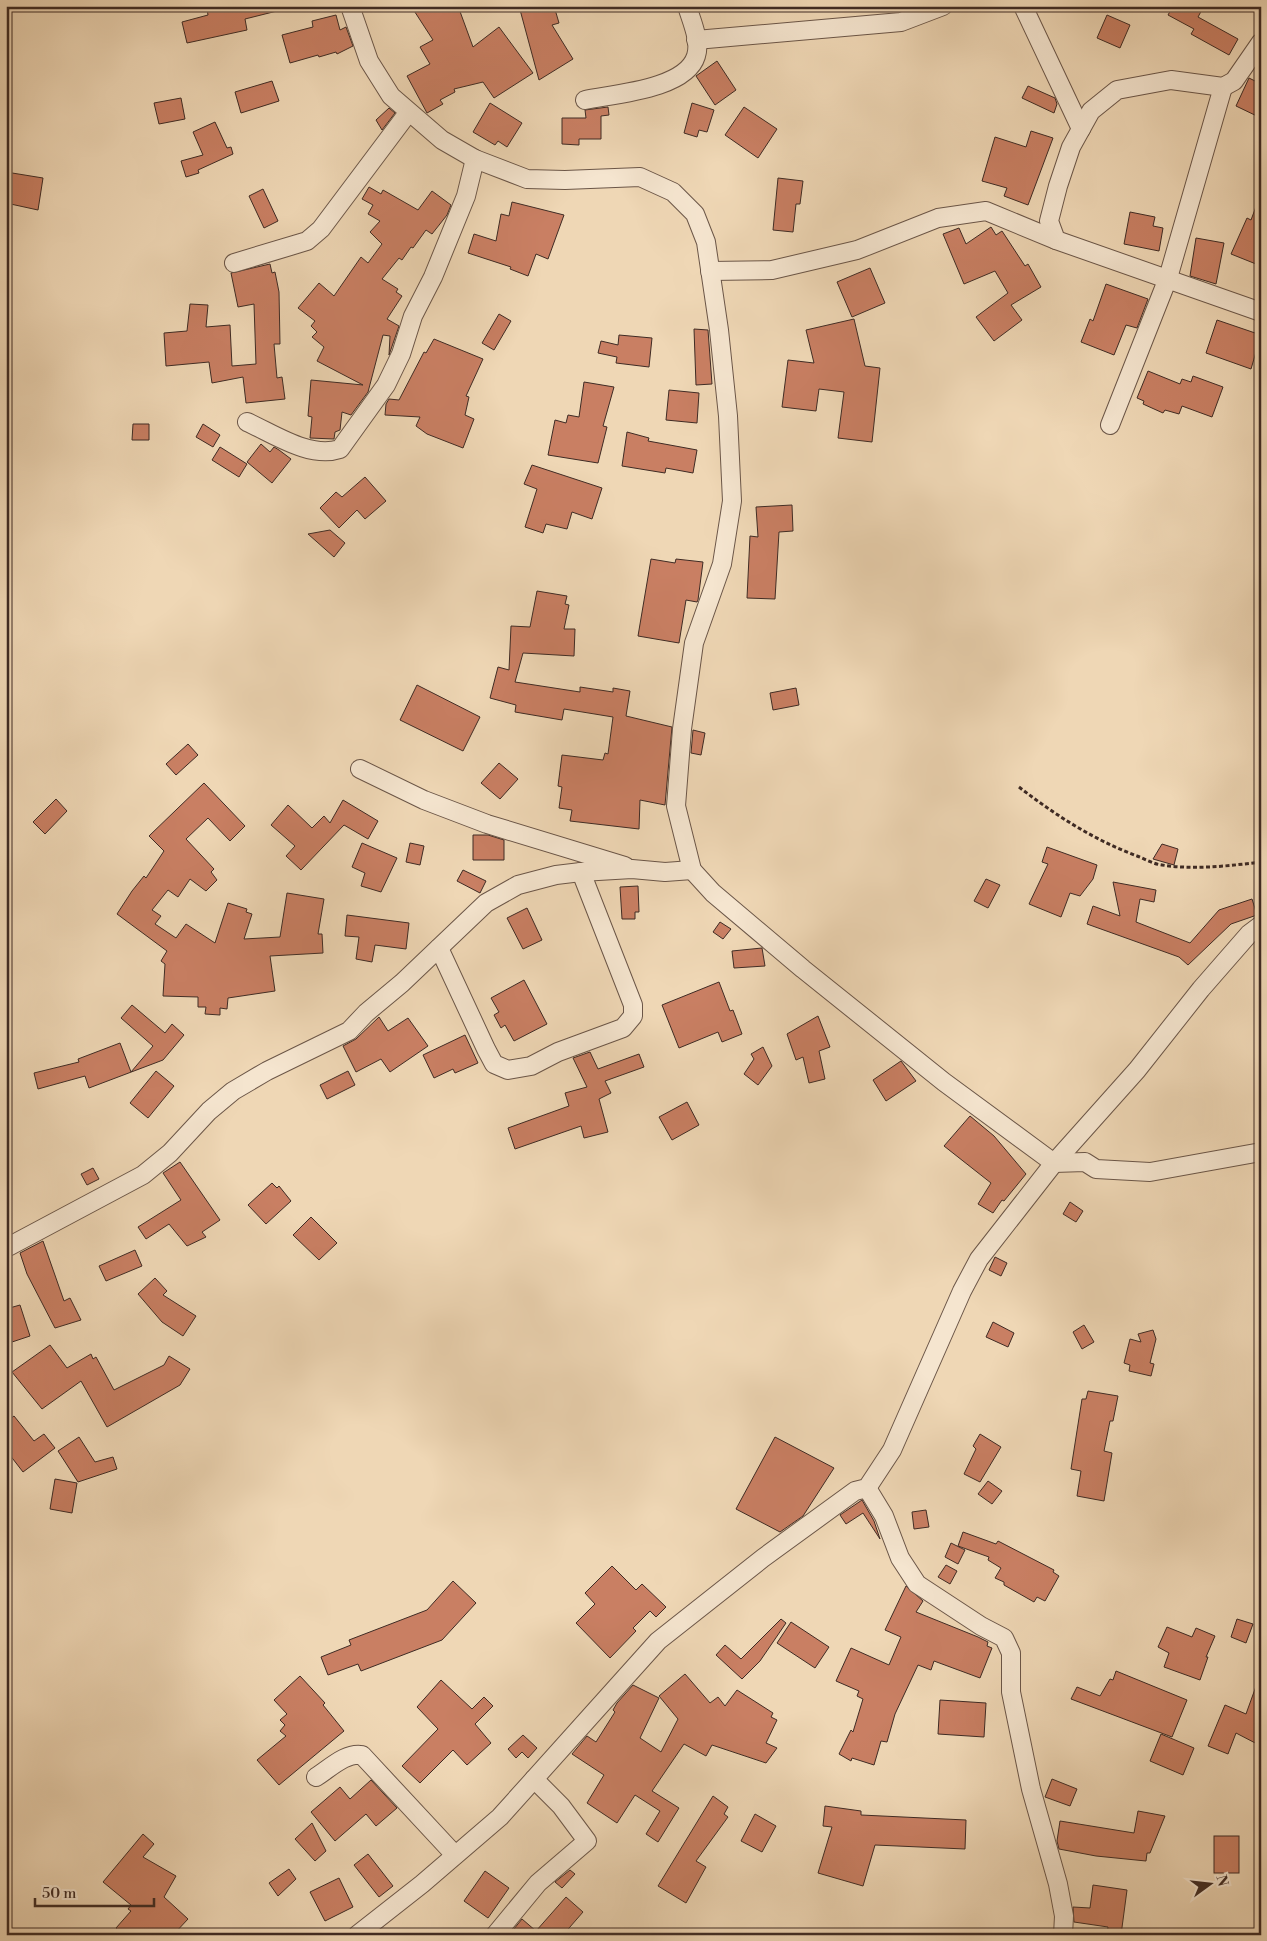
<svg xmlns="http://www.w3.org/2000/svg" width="1267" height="1941" viewBox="0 0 1267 1941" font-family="'Libre Bodoni',serif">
<rect width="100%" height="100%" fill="#efd7b5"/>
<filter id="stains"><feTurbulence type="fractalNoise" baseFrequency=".004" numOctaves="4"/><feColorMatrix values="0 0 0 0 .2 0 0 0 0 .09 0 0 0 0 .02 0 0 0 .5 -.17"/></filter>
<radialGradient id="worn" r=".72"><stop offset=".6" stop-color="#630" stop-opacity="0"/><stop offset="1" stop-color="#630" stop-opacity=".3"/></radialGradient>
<g fill="#c97f63" stroke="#3f2b24">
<polygon points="216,6 276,6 277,11 245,19 247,30 187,43 182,22 208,15 207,9"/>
<polygon points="411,6 458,6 473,47 499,27 533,73 494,98 483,82 454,89 455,92 440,100 443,104 427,113 407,76 430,64 420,47 433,40"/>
<polygon points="519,6 554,6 559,23 552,25 573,59 539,80"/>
<polygon points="1173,6 1204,6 1198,17 1238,39 1229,55 1191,34 1194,29 1168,15"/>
<polygon points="336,15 340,30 346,27 353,46 337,54 336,52 319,57 318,55 290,63 282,35 313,27 312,21"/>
<polygon points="1107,15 1130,25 1120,48 1097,38"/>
<polygon points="717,61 736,90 715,105 696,76"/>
<polygon points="1249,78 1261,84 1261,118 1236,106"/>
<polygon points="272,81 279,101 241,113 235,92"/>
<polygon points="1028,86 1055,98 1057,104 1054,113 1022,98"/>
<polygon points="181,98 185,119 159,124 154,103"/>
<polygon points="490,103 522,123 507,147 498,141 495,145 473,132"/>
<polygon points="692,103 714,110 707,132 699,130 697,137 684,133"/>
<polygon points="608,107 609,115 601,116 601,139 579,139 579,145 562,144 562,118 586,118 585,110"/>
<polygon points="744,107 777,129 758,158 725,135"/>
<polygon points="389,108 395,113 382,130 376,120"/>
<polygon points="215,122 227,148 231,147 233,154 198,170 199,173 186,177 181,161 203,155 193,132"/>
<polygon points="1031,131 1053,138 1028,205 1004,196 1007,188 982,181 995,137 1026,147"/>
<polygon points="6,172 43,178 38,210 6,203"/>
<polygon points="778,178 803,181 800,204 796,204 793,232 773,230"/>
<polygon points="369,187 381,194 383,190 418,210 432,191 451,205 447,215 432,234 426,230 413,248 411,247 402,260 399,258 382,279 398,289 396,292 402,296 387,319 399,326 389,355 390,336 383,335 368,392 351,415 342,412 340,430 335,432 334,439 310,438 312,417 308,416 311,380 363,385 317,361 324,347 312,337 317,332 311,326 315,321 298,308 319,283 334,296 361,257 368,263 382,244 370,232 380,221 368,214 373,205 362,199"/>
<polygon points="263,189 278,221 264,228 249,196"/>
<polygon points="1260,196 1261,196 1261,266 1231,254 1247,218 1251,220"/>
<polygon points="512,202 564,215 548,259 536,254 528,276 510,269 511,267 468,253 474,234 496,241 501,214 509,216"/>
<polygon points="1130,212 1155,217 1153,226 1163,228 1159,251 1124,244"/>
<polygon points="991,227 996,235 1002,231 1025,266 1028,264 1041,287 1011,305 1022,320 994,341 976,317 1008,293 995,271 964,284 943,234 959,228 966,244"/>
<polygon points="1196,238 1224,243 1216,284 1190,276"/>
<polygon points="270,264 272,273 275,272 279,292 280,344 274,344 277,378 282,377 285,399 246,403 243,377 212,383 209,362 166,366 164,333 187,331 190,304 208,305 206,327 230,325 232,366 256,364 254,304 238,307 231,273"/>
<polygon points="870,268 885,303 852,317 837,282"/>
<polygon points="1106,284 1148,299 1137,328 1126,325 1114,355 1081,342 1090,319 1093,321"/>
<polygon points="499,314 511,321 494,350 482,343"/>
<polygon points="854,319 865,366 880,368 872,442 838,438 844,392 819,389 816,411 782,407 788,360 814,363 806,330"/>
<polygon points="1217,320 1261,335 1251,369 1206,353"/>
<polygon points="694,329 708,330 712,384 696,385"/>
<polygon points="619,335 652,338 649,367 616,363 617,357 598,353 601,341 618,345"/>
<polygon points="434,339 483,359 466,396 469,397 465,415 474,419 463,448 427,434 416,426 420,417 385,415 386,404 389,399 399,400 424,352 426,353"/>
<polygon points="1148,371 1180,384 1182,379 1191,382 1193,376 1223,387 1212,417 1182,406 1179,414 1165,410 1163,413 1143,404 1144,401 1137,398"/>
<polygon points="584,382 614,387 603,426 607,427 598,463 548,455 555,420 566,423 568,415 579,417"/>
<polygon points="669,390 699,393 697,423 666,420"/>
<polygon points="133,424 149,424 149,440 132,440"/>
<polygon points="203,424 220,435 213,447 196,437"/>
<polygon points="627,432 649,438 648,441 697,450 693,473 666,468 665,473 622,466"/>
<polygon points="261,444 270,452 274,447 279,450 291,459 272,483 247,462"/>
<polygon points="220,447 247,464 239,477 212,460"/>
<polygon points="532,465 602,488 592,519 572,512 567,529 546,524 543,533 525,527 537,489 524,484"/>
<polygon points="365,477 386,501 365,519 357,510 339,528 320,508 336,492 342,497"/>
<polygon points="792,505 793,531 779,532 775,599 747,598 750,536 758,537 756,507"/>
<polygon points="330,530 345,543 334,557 308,534"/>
<polygon points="651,559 675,563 676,559 703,562 698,600 697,602 686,600 679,643 638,636"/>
<polygon points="537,591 567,596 565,604 569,605 564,629 575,629 574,656 523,653 515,682 580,692 580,687 613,692 613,688 630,691 626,716 672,727 665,805 640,800 639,829 570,821 572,810 559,808 562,787 558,786 562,755 603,760 605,753 608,754 613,717 564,709 562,720 515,712 516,705 490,698 498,667 509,670 511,626 530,627"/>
<polygon points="417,685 480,717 463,751 400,720"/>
<polygon points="796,688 799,705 773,710 770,693"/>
<polygon points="693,730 705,733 701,755 691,753"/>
<polygon points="188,744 198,755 176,775 166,764"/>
<polygon points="499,763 518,779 500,799 481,783"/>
<polygon points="204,783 245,826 230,841 208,818 186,839 214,869 211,872 217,880 206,891 190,879 178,897 168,890 152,910 161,916 155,924 176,938 186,924 215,943 228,903 247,909 246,912 252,914 244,939 280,937 287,893 324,899 318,934 322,934 323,953 270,956 275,991 228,998 227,1009 220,1008 220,1015 205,1014 206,1007 198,1007 198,997 163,996 165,964 161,961 167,951 117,914 132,891 144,876 146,878 164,851 149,836"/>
<polygon points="56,799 67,811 45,834 33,822"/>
<polygon points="343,800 378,821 368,839 344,825 301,870 286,856 295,846 271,825 288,805 312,828 324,816 330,823"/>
<polygon points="473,835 488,835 504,840 504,860 473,860"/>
<polygon points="362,843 397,858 381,892 361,886 365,873 352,867"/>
<polygon points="410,843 424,846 420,865 406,862"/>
<polygon points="1162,844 1178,849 1174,865 1153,859"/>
<polygon points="1047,847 1097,865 1093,879 1080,896 1070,893 1061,917 1029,904 1048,864 1042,862"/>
<polygon points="463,870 486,881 480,893 457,881"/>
<polygon points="986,879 1000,885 988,908 974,901"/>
<polygon points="1113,882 1156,890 1154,902 1140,899 1136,922 1190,943 1219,910 1252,899 1257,915 1231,924 1188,965 1179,957 1087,924 1093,906 1120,916"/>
<polygon points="638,886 639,912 635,912 635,919 622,919 620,887"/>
<polygon points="527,908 542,940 523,949 507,918"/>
<polygon points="347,915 409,923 406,949 375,945 372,962 356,959 359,937 345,936"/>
<polygon points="720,922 731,929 723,939 713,932"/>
<polygon points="762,948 765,966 734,968 732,951"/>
<polygon points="524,980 547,1024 514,1041 505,1025 501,1028 494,1015 499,1012 491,998"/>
<polygon points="719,982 730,1011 733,1010 742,1034 722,1042 718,1032 679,1048 662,1005"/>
<polygon points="132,1005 165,1033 172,1024 184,1035 163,1060 89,1088 85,1076 38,1089 34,1073 79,1062 78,1059 120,1043 131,1072 153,1046 121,1018"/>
<polygon points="818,1016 830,1047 819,1051 825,1079 809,1083 803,1057 796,1060 787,1034"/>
<polygon points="379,1017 388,1031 408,1018 428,1046 390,1072 381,1059 356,1072 343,1046 356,1039"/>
<polygon points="465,1035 478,1063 455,1073 453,1069 434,1078 423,1055"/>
<polygon points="763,1047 772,1066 758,1085 744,1074 754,1059 751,1054"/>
<polygon points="590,1052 598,1069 639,1054 644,1067 605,1081 611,1093 599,1099 608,1132 584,1138 581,1126 515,1149 508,1128 569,1106 565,1093 587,1087 573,1058"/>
<polygon points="901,1061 916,1081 886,1101 873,1080"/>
<polygon points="156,1071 174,1086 148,1118 130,1103"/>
<polygon points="348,1071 355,1085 327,1099 320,1085"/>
<polygon points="687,1102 699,1125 672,1140 659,1117"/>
<polygon points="970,1116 994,1136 1026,1174 1004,1201 1002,1200 993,1213 978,1204 991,1183 944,1146"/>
<polygon points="180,1162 220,1220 202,1232 206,1237 187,1246 169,1224 146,1239 138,1227 181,1200 163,1173"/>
<polygon points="93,1168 99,1179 87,1185 81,1174"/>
<polygon points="272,1183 277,1188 279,1186 291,1201 266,1224 248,1205"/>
<polygon points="1070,1202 1083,1211 1076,1222 1063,1214"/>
<polygon points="311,1217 337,1243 319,1260 293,1235"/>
<polygon points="43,1241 64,1301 70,1298 81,1320 55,1328 27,1274 20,1253"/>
<polygon points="135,1250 142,1266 106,1281 99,1266"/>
<polygon points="995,1257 1007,1263 1001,1276 989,1270"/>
<polygon points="155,1278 167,1291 163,1295 196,1316 183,1336 162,1322 138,1294"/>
<polygon points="20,1305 30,1336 6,1344 6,1309"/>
<polygon points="993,1322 1014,1333 1008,1347 986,1337"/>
<polygon points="1084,1325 1094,1342 1082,1349 1073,1332"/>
<polygon points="1153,1330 1156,1339 1150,1363 1154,1364 1151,1376 1129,1371 1130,1365 1124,1363 1130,1339 1141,1342 1138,1334"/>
<polygon points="50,1345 67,1368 91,1354 93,1359 96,1357 114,1390 164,1365 169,1356 190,1369 180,1385 107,1427 81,1381 42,1409 12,1372"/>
<polygon points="1088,1391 1118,1396 1113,1421 1110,1421 1104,1451 1112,1453 1104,1501 1077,1496 1081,1471 1071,1469 1082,1399 1086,1399"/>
<polygon points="14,1416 34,1441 44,1434 55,1448 23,1472 6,1450 6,1422"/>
<polygon points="980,1434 1001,1447 980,1482 964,1474 976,1449 973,1446"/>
<polygon points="79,1437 95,1462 113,1457 117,1469 78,1482 58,1451"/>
<polygon points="775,1437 834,1468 803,1516 780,1532 736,1509"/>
<polygon points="55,1479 77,1483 72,1513 50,1509"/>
<polygon points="988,1481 1002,1491 992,1504 978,1494"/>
<polygon points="862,1500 874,1521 880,1539 863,1513 846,1524 840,1515"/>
<polygon points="926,1510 929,1527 914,1529 912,1512"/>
<polygon points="963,1532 996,1544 998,1541 1054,1570 1053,1572 1059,1576 1045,1601 1037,1597 1034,1602 1004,1585 1004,1582 995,1578 1001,1568 988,1560 989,1557 958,1546"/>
<polygon points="951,1543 965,1550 958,1564 945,1557"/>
<polygon points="946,1565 957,1571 950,1584 938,1577"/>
<polygon points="612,1566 636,1590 642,1584 666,1607 656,1617 650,1611 633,1628 636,1631 610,1658 576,1623 595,1604 585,1593"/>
<polygon points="453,1581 476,1603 442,1640 361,1671 358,1664 328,1675 321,1657 351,1645 349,1640 427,1610"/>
<polygon points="906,1586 923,1601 916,1612 978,1637 988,1642 987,1646 992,1648 980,1678 934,1661 931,1670 918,1665 895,1714 887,1742 881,1741 874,1765 852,1758 851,1761 839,1754 851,1730 853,1732 863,1699 857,1696 859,1691 836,1681 851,1648 889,1665 901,1637 885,1630"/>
<polygon points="781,1619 786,1623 760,1661 742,1679 716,1655 725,1645 741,1659"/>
<polygon points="1237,1619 1253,1624 1246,1643 1231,1637"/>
<polygon points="791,1622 829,1647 815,1668 777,1643"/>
<polygon points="1167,1627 1192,1637 1196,1628 1215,1636 1206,1657 1208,1657 1200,1680 1164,1667 1169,1653 1158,1647"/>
<polygon points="1116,1671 1187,1700 1172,1737 1071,1699 1077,1687 1100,1696 1110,1679 1113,1680"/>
<polygon points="685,1674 710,1703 718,1697 725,1706 737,1690 773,1713 771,1717 777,1720 766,1743 777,1748 766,1763 712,1745 706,1756 684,1744 652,1791 679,1808 658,1842 646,1834 660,1811 635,1795 617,1823 587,1803 604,1775 572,1754 587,1736 596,1742 615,1712 613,1710 617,1703 633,1685 659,1698 640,1738 661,1752 678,1719 659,1696"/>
<polygon points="300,1676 325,1703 323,1705 344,1731 279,1785 257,1760 286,1736 280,1731 285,1725 280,1720 287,1714 274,1700"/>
<polygon points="1259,1678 1261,1746 1236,1733 1228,1754 1208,1746 1225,1705 1246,1714"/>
<polygon points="441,1680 472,1709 484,1697 493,1706 475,1724 491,1743 467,1765 453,1750 420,1783 402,1766 438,1729 417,1707"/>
<polygon points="940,1700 986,1703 984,1737 938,1734"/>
<polygon points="1161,1734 1194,1748 1183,1775 1150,1761"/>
<polygon points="523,1735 537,1748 528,1758 522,1752 516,1758 508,1749"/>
<polygon points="1052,1779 1077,1789 1070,1806 1045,1797"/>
<polygon points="371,1780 397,1808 376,1826 366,1814 335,1841 311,1812 340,1787 350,1799"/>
<polygon points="713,1796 728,1807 724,1814 728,1817 696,1861 706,1867 686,1903 658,1886"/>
<polygon points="825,1806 861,1811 861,1815 966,1820 965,1849 875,1845 863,1886 818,1873 832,1827 823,1826"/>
<polygon points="1138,1811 1165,1816 1150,1853 1147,1853 1146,1861 1096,1856 1059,1849 1057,1841 1060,1821 1134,1833"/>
<polygon points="755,1814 776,1826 762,1852 741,1841"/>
<polygon points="312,1823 326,1851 315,1861 295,1839"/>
<polygon points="143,1834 154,1844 143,1857 176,1876 164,1897 188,1919 173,1935 123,1935 116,1928 131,1911 128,1909 131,1905 103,1882"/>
<rect x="1214" y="1836" width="25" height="37"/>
<polygon points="368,1854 393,1886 379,1897 354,1865"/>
<polygon points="289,1869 296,1879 278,1896 269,1883"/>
<polygon points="570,1870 575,1874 562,1888 555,1882"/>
<polygon points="485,1871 509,1888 488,1918 464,1901"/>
<polygon points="339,1878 353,1907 325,1921 310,1892"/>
<polygon points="1093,1885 1127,1890 1121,1935 1107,1935 1108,1927 1074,1922 1073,1907 1090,1908"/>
<polygon points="566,1897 583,1912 563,1935 509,1935 522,1919 536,1931"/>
</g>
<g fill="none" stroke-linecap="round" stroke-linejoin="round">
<defs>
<g id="minor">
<polyline points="350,6 369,61 391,96 442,140 475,159 527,179 565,180 640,177 673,192 695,214 706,242 719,330 728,416 732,501 722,564 694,643 682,729 676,806 692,870 713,893 803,969 944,1082 1054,1163 1085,1162 1096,1169 1150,1172 1261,1152"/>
<polyline points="1023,6 1081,129"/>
<polyline points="696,40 901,22 943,6"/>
<polyline points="1261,42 1234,81 1223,87 1171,80 1117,90 1091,111 1071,147 1058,186 1049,221 1056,240 1261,312"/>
<path d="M585,100C615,94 686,89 696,56C701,41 691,20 687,6"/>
<polyline points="234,263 307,241 321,229 408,113"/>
<polyline points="710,271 772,270 857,250 938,218 986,211 1056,240"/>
<path d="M247,422C274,434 310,459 340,449L386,385L401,354L413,316L433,277L466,196L475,159"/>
<polyline points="1110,425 1168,278 1223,87"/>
<polyline points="360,769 424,800 487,824 625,866"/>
<polyline points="439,948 486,1049 494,1064 508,1070 531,1066 558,1052 623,1028 633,1016 633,1005 581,872"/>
<polyline points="6,1248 143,1175 170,1153 209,1111 233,1091 267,1071 349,1031 366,1013 402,983 486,903 518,885 556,875 581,872 632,869 665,872 692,870"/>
<polyline points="867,1488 884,1516 900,1558 917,1584 981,1626 1004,1638 1011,1653 1011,1692 1031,1789 1058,1884 1064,1916 1063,1935"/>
<path d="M316,1777C329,1769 346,1752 362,1755L455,1855"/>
<polyline points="357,1935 422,1884 500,1817 658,1641 763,1558 855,1491 867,1488 892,1450 962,1291 979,1259 1054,1163 1137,1070 1201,989 1249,934 1261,925"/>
<polyline points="495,1935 538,1883 587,1841 561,1806 534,1779"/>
</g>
</defs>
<use href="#minor" stroke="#6b5648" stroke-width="20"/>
<path stroke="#3f2b24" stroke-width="3" stroke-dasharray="4 2.5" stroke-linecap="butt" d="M1019,787C1055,815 1094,840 1137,856C1145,859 1153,864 1162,865C1194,870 1228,866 1261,862"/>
<use href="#minor" stroke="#f5e5cf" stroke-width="18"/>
</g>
<rect width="1267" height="1941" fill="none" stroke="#efd7b5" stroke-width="25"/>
<rect x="8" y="8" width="1252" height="1926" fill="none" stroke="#3f2b24" stroke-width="2.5"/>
<rect x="12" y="12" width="1242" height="1916" fill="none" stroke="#3f2b24"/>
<g transform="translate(1210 1884) rotate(75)" stroke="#f5e5cf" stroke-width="4" paint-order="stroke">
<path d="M0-4L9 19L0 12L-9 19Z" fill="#3f2b24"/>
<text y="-8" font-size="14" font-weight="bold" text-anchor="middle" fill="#3f2b24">N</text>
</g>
<path d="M35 1898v8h119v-8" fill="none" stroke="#3f2b24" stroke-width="2.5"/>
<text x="42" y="1898" font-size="15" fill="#3f2b24" stroke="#f5e5cf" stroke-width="4" paint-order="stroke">50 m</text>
<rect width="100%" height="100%" filter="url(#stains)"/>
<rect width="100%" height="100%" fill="url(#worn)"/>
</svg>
